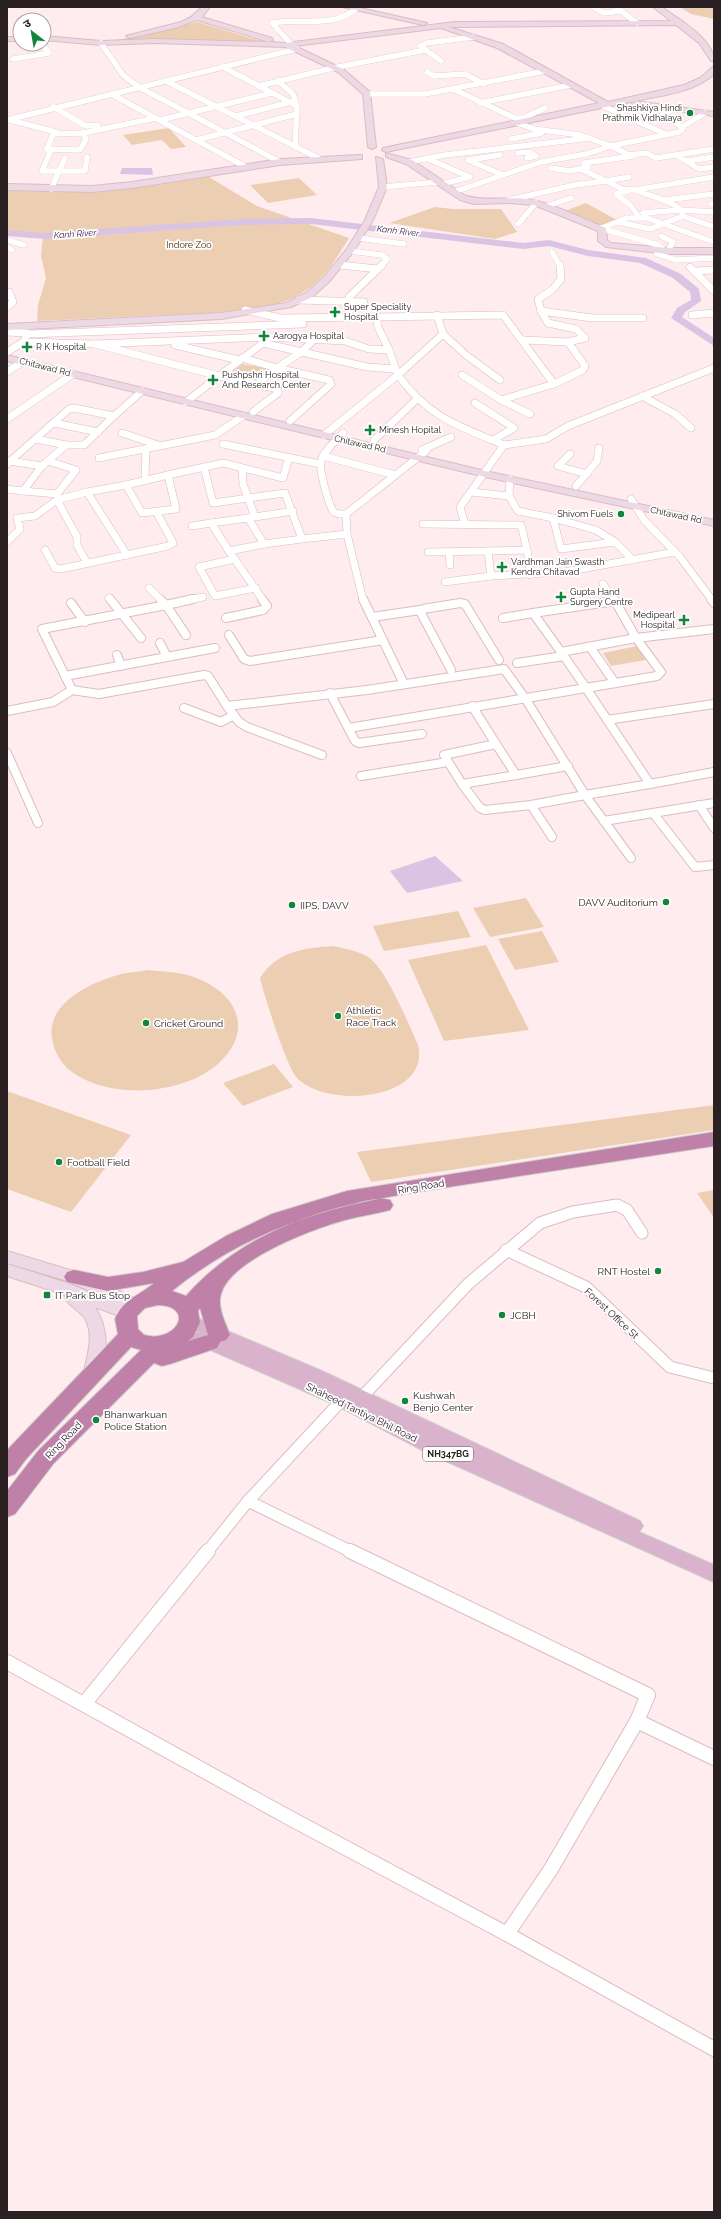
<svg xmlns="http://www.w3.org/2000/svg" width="721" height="2219" viewBox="0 0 721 2219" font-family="Raleway,'Noto Sans Devanagari',sans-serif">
<rect width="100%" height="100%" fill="#ffecee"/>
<g fill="#eccfb3">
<polygon points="680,7 714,7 714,19 691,14"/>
<polygon points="198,22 267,43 118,40"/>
<polygon points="169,128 186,147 171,149 162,140 132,145 123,135"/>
<path d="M204,174L257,206L349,238C336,259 324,280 302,293C269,315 201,313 162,315C120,317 79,319 37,321L38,305L46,278L41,256L43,235L7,231V187L70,190Z"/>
<polygon points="299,178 317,195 268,203 250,185"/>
<polygon points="586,203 617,220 599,226 565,211"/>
<polygon points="435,207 453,209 501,209 517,232 495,239 389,223"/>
<polygon points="242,364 274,369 259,382 230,374"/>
<polygon points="637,646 646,660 611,666 603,653"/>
<polygon points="526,898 544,927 490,937 473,908"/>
<polygon points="458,911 471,937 384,951 373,926"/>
<polygon points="542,931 559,962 515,970 498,939"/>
<polygon points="486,945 529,1030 444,1041 408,960"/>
<path d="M333,946C346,949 363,951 373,961C388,975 409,1024 418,1045C431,1101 327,1109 297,1078C287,1068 264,995 260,978C277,951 304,948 333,946Z"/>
<path d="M148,970C166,972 185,972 201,980C240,997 252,1033 219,1063C183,1096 105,1101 67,1068C59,1060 54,1050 52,1039C46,1003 90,983 118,975C127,972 138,972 148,970Z"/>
<polygon points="274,1064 293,1087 243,1106 223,1083"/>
<polygon points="7,1091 131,1135 71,1212 7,1189"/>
<polygon points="714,1105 714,1130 371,1182 357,1152"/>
<polygon points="714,1190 714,1218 697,1193"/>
</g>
<g fill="#d9c4e4">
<polygon points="122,168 152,168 153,175 120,174"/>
<polygon points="435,856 463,881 407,893 390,871"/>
</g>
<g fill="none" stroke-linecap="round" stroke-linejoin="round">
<polygon fill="#d9c4e4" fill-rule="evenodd" points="311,218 523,243 549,240 588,250 646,258 681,274 699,289 701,301 685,312 682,317 714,338 714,346 671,318 677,308 691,300 690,292 673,278 640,263 588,256 549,246 523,249 311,224 241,225 44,239 7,236 7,230 44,233 241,219"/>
<defs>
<g id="street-far4">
<polyline points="593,7 603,13 621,11"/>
<polyline points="616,7 637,23"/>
<polyline points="101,43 123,75 139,87 280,162"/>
<path d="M291,44L272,23C301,17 331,29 356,9"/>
<polyline points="13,59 49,53 42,44"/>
<polyline points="441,61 420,46 427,43 473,37"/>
<polyline points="223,67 297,106 295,147"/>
<polyline points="427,72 434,76 465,74 484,84"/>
<polyline points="166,81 318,158"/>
<polyline points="278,81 293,94 297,106"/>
<polyline points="259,86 333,68 425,50"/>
<polyline points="455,90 515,118 523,118 545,108"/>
<polyline points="111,94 246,167"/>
<polyline points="367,94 425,94 545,71"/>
<polyline points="479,103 571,85"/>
<polyline points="603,106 668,135"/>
<polyline points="53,107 86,126 98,125"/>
<polyline points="236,116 291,102"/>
<polyline points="7,120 297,49"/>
<polyline points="10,120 56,132 53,134 47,149 50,153 42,171 85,171 87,157"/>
<polyline points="160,120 272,93"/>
<polyline points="517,123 534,129 580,135 611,146 679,132 683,129 682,127 662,115 675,108"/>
<polyline points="682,127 705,113"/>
<polyline points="53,134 83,133"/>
<polyline points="511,139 542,133 540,132"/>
<polyline points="196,140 297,114"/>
<polyline points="47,149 80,150 86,139 83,133 156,118"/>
<polyline points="518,153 530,152 536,156 527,158"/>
<polyline points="678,156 699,169 714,167"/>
<polyline points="426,158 470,177 442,184"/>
<polyline points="468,160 503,175"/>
<polyline points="469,160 500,155"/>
<polyline points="688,161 714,157"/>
<polyline points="409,162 445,155 590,138"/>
<polyline points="551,168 570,171 588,167 584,163 633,156"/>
<polyline points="583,170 606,181 629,177"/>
<path d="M714,177L635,190C649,196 671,200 681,210L714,212"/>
<polyline points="383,187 437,182"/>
<polyline points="51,189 65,158"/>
<polyline points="629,190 616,194 631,206 639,217"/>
<polyline points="454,192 541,162 586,154 611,146 629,155 646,153 656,158 714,149"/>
<polyline points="509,200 575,185 606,181 622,189 635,190"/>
<polyline points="665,200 714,194"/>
<polyline points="711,204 714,204"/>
<polyline points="547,206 571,198"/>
<polyline points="646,217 643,213 681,210 683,216 714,227"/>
<polyline points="618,222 650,229 683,216"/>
<polyline points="518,224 536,203"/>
<polyline points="601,228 658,245 662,248 657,250 657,254 676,260 714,258"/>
<polyline points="600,229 626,218 647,218 714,242"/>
<polyline points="661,236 673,242 668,251"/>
<polyline points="359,238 404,244"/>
<polyline points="7,240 24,245"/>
<polyline points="7,247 12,250"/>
<polyline points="350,251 382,255 387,259 381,266"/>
<polyline points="552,252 560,266"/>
<polyline points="340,265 349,266"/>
</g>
<g id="street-far3">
<polyline points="340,265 378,269 382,265"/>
<polyline points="560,265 561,279 552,290 538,299 541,311 592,318 643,318"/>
<polyline points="690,267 714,291"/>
<polyline points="695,271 714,270"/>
<polyline points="349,297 378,269"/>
<polyline points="299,300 364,302"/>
<polyline points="7,307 13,302 9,292"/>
<polyline points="245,310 280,318 376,317"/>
<polyline points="437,315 443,334 466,355 500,380"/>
<polyline points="692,315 714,313"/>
<polyline points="7,332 27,333 25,339"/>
<polyline points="28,334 303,324"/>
<path d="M443,334L398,375C428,417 458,426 504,445"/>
<polyline points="522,340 568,342 585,338 576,329 548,323 541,311"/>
<polyline points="263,343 367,367 395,369"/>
<polyline points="95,344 219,376 263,343 267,337 345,341 369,349 389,350 378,327 376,317 503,315 554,384 501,400 462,375"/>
<polyline points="175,345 239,360"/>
<polyline points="7,352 23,342 95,344 267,337"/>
<polyline points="242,358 277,368"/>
<polyline points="7,372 22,362"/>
<polyline points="259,383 277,368"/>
<polyline points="554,384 583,370 585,366 568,342"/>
<polyline points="642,396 675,414 691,428"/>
<polyline points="501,400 530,414"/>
<polyline points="186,402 219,376 278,389 278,393 253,412"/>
<polyline points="475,403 514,428 493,440"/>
<polyline points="114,416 142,391"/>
<polyline points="7,419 73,374"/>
<polyline points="290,421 331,384 329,380 277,368 300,353 316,338"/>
<polyline points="54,423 98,432"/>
<polyline points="122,433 158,445"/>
<path d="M343,433C336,441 323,451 321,462C319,470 329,507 334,512C338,515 342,514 346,514"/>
<polyline points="324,435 398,375 389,350"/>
<polyline points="36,439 66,445"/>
<polyline points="374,440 417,399"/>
<polyline points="223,444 320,464"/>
<polyline points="422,450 451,437"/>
<polyline points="570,454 558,466 587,474"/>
<polyline points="323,456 395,475"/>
<polyline points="99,458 215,435 243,416"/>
<polyline points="9,461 42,466"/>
<polyline points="7,464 69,409 74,408 114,416 84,445 66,445 42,466 23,491 7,489"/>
<polyline points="204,467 213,503 285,493 302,539 347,534"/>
<polyline points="242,468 243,484 255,517 293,511"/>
<polygon points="168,475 176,509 142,513 126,485"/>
<polyline points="168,475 223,463 283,478 289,457"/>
<polyline points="145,476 146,449"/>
<polyline points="576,486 597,461 599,448"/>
<polyline points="23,491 57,494 76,470 48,461"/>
<polyline points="87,492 126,485"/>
<polyline points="471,492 509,496 510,479"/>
<polyline points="509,496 518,511 553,518 561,549 615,542 633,560"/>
<polyline points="631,499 644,520 680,557 712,600"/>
<polyline points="253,517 248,518 264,544 302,539"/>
<polyline points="248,518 211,523 229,551 264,544"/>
<polyline points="553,518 596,530 615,542"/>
<polyline points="423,524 521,525 527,550 488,551 491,576"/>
<polyline points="465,524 460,507 504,445 546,439 568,426 714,368"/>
<polyline points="192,526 211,523"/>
<polyline points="7,542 20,529 17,518 35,516 57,500"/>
<polyline points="45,550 55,568 61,569 168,546 173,543 157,513"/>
<polyline points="527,550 531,575"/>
<polyline points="229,551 263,600"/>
<polyline points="428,552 488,551"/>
<polyline points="449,552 450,565"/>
<polyline points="235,559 199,567 215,596 256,588"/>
<polyline points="87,563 77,545 77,537 57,500 87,492 127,555"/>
<polyline points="445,582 491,576 564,572 675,552"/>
<polyline points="603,584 614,600"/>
<polyline points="149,588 161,600"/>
<polyline points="109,598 111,600"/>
<polyline points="188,600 203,597"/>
<polyline points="363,600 347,534 346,514 426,451"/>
</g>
<g id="street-far2">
<polyline points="110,599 141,638"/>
<polyline points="160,599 166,605 193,599"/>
<polyline points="363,599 404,684"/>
<polyline points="614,599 615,601"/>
<polyline points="711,599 714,603"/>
<polyline points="71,603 85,622"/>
<polyline points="533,613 615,601 636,638 661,672 657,676 586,688 650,784 585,795 631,858"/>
<polyline points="372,617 420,610"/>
<polyline points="226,618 263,610 267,606 262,599"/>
<polyline points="503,618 533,613 561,652"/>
<polyline points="229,635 244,659 250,661 383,640"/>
<polyline points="160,643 167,657"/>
<polyline points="590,647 615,683"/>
<polyline points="117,655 121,666"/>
<polyline points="517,663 564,656 561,652 636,638 714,629"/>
<polyline points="451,670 421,613 423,609 460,603 465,604 499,660"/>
<polyline points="65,676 215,648"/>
<polyline points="72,690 42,629 166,605 186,635"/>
<polyline points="330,693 355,741 359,743 422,734"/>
<polyline points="472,706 496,744"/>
<polyline points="184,708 221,722 234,715"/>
<polyline points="7,711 53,702 72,690 99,694 204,675 208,676 227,706"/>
<polyline points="607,720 714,704"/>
<polyline points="349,728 586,688 564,656"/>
<polygon points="496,744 516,775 462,784 444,755"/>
<polyline points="7,753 38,823"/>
<polyline points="322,755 247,727 239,722 227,706 367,690 504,669 525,698 585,795 531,805 485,810 480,808 462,784"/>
<polyline points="516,775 568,766"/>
<polyline points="361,776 448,762"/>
<polyline points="650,784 714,772"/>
<polyline points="531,805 552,837"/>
<polyline points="699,805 714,828"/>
<polyline points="653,813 695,867 714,865"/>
<polyline points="604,821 714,803"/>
</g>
<g id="street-far1">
<polyline points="506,1250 586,1287 670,1367 714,1378"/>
<polyline points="362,1397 468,1284 540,1223 573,1212 617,1205 627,1210 642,1233"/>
<polyline points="248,1501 342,1400"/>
<polyline points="207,1552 248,1501 352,1552"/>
</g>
<g id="street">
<polyline points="350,1551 648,1695 637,1721"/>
<polyline points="7,1662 286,1816 507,1934 551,1869 637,1721 714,1758"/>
<polyline points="84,1704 208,1551"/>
<polyline points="507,1934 714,2049"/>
</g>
<g id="secondary">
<path d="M202,7H210L202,17L272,38L273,40L269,42L286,43L455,22L671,21L653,7H662C678,19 714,39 714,61H711L699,43L676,25L449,27L503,44L608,102L684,85L700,78L714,66V74C694,93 662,95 636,101L714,112V116L633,105L632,103L636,101L386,152L382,150L383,148L599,103L497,48L441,28L295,46L343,69L370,92L376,147L372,149L368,147L363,94L338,72L285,47L155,43L101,45L44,40V36L101,41L155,39L269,42L197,20L175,28L130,38L126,36L181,22L191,17Z"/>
<polygon points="342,7 356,7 427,23 423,25"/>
<rect x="7" y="37" width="13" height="4"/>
<path d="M386,153L412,160L466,196C489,202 514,195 537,201C559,206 585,220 606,228L607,240L611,243L668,248H714V254H668L606,247L598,241V231L534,205L509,203L474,204L460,200L406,164L386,157Z"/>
<polygon points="359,155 362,155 362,159 280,165 132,188 92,192 7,190 7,184 92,186 132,182 280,159"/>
<polygon points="376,157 383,159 387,187 373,220 354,251 329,282 312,297 291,307 221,319 7,330 7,324 221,313 286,303 306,293 323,278 346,250 365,220 379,187"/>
<polygon points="7,355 485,471 714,520 714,526 485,477 7,361"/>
<path d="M7,1251L80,1273L141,1301L143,1305L141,1309L134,1311L135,1313L133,1317L127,1319L95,1307C109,1328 109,1357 97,1379L91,1381L85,1379L83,1375C87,1358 94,1337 86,1320C82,1311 63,1303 65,1295L7,1276V1264L64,1282L103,1297L68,1281L7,1263Z"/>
</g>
<polygon id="primary" points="190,1315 322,1371 640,1521 643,1526 639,1532 714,1565 714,1582 428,1453 336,1405 206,1348 175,1341 172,1336 175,1331 181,1329 203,1334 184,1326 181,1321 184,1316"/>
<path id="highway" d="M714,1132V1146L410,1193C321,1208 243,1233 172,1291L186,1296C228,1248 287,1220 348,1205C361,1202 377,1196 390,1200L393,1205L390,1210C375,1214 360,1216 345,1220C312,1229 230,1260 221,1294C217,1307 225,1322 230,1335L226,1340L220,1342L217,1348L170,1364L162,1366L154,1363L54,1463L15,1514L7,1517V1491L38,1451L141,1350L131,1347L26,1459L15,1474L7,1477V1451L10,1447L118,1334L115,1319C124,1298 138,1297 154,1283L108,1291L67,1282L64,1277L67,1272L74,1270L108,1277L143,1272L183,1262L226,1236L272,1214L347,1191ZM158,1305C196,1306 177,1344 144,1335L138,1329L137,1316L145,1308ZM200,1308L208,1335L188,1341L193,1337L200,1322L198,1311Z"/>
</defs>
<use href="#street-far4" stroke="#dbbdc1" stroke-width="6"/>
<use href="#street-far3" stroke="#dbbdc1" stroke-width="8"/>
<use href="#street-far2" stroke="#dbbdc1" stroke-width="10"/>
<use href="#street-far1" stroke="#dbbdc1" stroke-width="13"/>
<use href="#street" stroke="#dbbdc1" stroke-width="16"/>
<use href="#secondary" stroke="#dbbdc1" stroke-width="2"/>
<use href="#primary" stroke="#d0cece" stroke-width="2"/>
<use href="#highway" stroke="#d0cece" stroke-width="2"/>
<use href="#street-far4" stroke="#fff" stroke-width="5.5"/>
<use href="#street-far3" stroke="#fff" stroke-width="7"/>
<use href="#street-far2" stroke="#fff" stroke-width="8"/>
<use href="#street-far1" stroke="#fff" stroke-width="11"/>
<use href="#street" stroke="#fff" stroke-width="14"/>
<use href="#secondary" fill="#ecd9e5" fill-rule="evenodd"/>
<use href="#primary" fill="#d9b3cb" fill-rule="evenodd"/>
<use href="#highway" fill="#c081a8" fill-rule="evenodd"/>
</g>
<g fill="#13843c" stroke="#fff" stroke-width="1.5">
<circle cx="690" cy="113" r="4"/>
<path d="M333 306h4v4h4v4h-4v4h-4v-4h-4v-4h4z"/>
<path d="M262 330h4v4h4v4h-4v4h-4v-4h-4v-4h4z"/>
<path d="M25 341h4v4h4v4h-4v4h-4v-4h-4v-4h4z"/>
<path d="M211 374h4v4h4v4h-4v4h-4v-4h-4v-4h4z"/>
<path d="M368 424h4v4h4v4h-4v4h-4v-4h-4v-4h4z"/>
<circle cx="621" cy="514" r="4"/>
<path d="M500 561h4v4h4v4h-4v4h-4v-4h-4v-4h4z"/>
<path d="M559 591h4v4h4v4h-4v4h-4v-4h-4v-4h4z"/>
<path d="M682 614h4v4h4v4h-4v4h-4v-4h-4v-4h4z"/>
<circle cx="666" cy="902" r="4"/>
<circle cx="292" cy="905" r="4"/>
<circle cx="338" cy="1016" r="4"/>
<circle cx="146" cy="1023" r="4"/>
<circle cx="59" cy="1162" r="4"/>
<circle cx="658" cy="1271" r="4"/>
<rect x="43" y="1291" width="8" height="8" rx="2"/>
<circle cx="502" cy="1315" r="4"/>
<circle cx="405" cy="1401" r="4"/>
<circle cx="96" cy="1420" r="4"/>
</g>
<g text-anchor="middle" stroke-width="3.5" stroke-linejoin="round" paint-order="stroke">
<g font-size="9" fill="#2b2022" stroke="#fff" text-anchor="start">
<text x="682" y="111" text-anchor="end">Shashkiya Hindi<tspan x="682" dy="10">Prathmik Vidhalaya</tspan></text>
<text x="344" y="310">Super Speciality<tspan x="344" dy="10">Hospital</tspan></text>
<text x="273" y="339">Aarogya Hospital</text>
<text x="36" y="350">R K Hospital</text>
<text x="222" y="378">Pushpshri Hospital<tspan x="222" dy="10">And Research Center</tspan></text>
<text x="379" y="433">Minesh Hopital</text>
<text x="613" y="517" text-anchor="end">Shivom Fuels</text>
<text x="511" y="565">Vardhman Jain Swasth<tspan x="511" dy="10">Kendra Chitavad</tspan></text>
<text x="570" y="595">Gupta Hand<tspan x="570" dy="10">Surgery Centre</tspan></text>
<text x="675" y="618" text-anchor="end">Medipearl<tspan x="675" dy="10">Hospital</tspan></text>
</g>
<g font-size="9" font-style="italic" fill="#3e214b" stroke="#fff">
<text transform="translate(398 231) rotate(7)" y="3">Kanh River</text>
<text transform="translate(75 234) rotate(-4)" y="3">Kanh River</text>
</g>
<g font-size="9" fill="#442704" stroke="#fff">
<text x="189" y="248">Indore Zoo</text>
</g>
<g font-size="9" fill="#2b2022" stroke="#fff">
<text transform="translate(45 367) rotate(14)" y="3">Chitawad Rd</text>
<text transform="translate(360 444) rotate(13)" y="3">Chitawad Rd</text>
<text transform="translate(676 515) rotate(12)" y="3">Chitawad Rd</text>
</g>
<rect fill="#fff" stroke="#6b6364" stroke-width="1" x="423" y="1447" width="50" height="14" rx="3"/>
<g font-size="9" font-weight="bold" fill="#2b2022">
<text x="448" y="1457">NH347BG</text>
</g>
<g font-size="10" fill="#2b2022" stroke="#fff" text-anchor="start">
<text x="658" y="906" text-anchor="end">DAVV Auditorium</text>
<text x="300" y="909">IIPS, DAVV</text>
<text x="346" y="1014">Athletic<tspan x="346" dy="12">Race Track</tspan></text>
<text x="154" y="1027">Cricket Ground</text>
<text x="67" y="1166">Football Field</text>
<text x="650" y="1275" text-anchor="end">RNT Hostel</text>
<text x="55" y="1299">IT Park Bus Stop</text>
<text x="510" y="1319">JCBH</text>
<text x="413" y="1399">Kushwah<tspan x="413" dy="12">Benjo Center</tspan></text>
<text x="104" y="1418">Bhanwarkuan<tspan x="104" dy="12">Police Station</tspan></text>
</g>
<g font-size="10" fill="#2b2022" stroke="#fff">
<text transform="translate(421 1186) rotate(-9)" y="4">Ring Road</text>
<text transform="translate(612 1313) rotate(43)" y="4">Forest Office St</text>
<text transform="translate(362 1412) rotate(26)" y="4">Shaheed Tantiya Bhil Road</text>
<text transform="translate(63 1440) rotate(-46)" y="4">Ring Road</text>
</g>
</g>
<rect width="721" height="2219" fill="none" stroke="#2b2022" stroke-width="16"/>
<g transform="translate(32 32) rotate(329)"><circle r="19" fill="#ffffff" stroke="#aaa6a7"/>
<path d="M0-3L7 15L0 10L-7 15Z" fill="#13843c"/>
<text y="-6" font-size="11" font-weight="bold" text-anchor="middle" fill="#2b2022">उ</text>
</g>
</svg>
